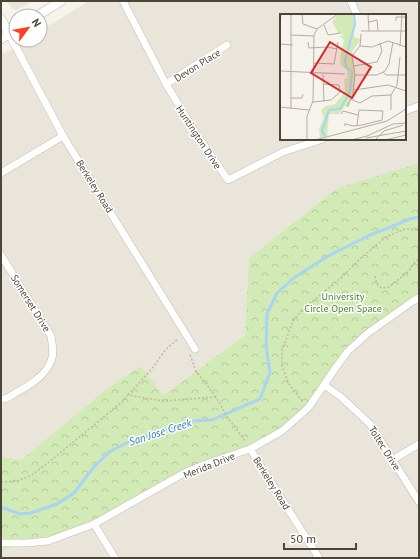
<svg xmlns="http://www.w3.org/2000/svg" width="420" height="559" viewBox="0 0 420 559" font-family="'PT Sans',sans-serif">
<defs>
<pattern id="forest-crowns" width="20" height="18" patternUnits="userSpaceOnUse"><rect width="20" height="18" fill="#d2eab5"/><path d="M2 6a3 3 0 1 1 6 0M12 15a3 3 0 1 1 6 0" fill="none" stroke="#b6ca9c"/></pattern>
</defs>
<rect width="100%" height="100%" fill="#f6f3ec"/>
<g fill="#eae5da" fill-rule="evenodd">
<polygon points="7,1 34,1 17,10 12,9"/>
<path d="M89,1H419V163L337,188L249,258L245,335L164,395L140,366L105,390L21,460L1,456V49L4,54L26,40H40V31ZM281,15H405V139H281Z"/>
<polygon points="419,298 419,558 1,558 1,551 94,524 348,351"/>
</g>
<polygon fill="url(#forest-crowns)" points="419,163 419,298 348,351 308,408 282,431 250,449 214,461 94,524 1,551 1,456 21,460 105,390 140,366 164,395 245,335 249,258 337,188"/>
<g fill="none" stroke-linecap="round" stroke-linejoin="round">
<polyline stroke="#a9d4f2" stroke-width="3" points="1,507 20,514 31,513 57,504 74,493 93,468 109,452 132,440 158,433 189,421 212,420 260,399 270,372 266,347 267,314 277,293 295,277 328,256 368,236 410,219 419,217"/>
<defs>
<g id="minor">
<polyline points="123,1 166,84 197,135 228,180 283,152 323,139"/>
<polyline points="351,1 357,15"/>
<polyline points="9,34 63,136 195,349"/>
<polyline points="166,84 227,45"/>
<polyline points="405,111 419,106"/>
<polyline points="1,173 63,136"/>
<path d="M1,255L51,336C52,343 54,351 52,358C47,378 21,390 5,399H1"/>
<polyline points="324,385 341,397 370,424 419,502"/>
<polyline points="250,449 319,558"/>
<polyline points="392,460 419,444"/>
<polyline points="94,524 115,558"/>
<polyline points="1,543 27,543 48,541 94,524 186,472 214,461 250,449 282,431 308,408 324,385 334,370 348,351 368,333 413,301 419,298"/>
</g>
<g id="tertiary">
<polyline points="37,16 61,1"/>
<polyline points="1,19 9,34"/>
<polyline points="1,39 16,29"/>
</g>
</defs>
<use href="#minor" stroke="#c2bbae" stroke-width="8"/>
<use href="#tertiary" stroke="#c2bbae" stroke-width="10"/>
<g stroke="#c4b79f" stroke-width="1.5" stroke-dasharray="2 2" stroke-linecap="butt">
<path d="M375,276C376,282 377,286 382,288L389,287L409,271L413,264L419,259"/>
<polyline points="190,355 196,371 216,397 228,418 246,442"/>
<polyline points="128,395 151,370 166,349 178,339"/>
<polyline points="302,401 289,384 282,367 282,350 293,321 302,310 342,277 362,257 386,237 405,229 419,230"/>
<polyline points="1,482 18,481 32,475 49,462 122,402 128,395 163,401 216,397"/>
</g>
<use href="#minor" stroke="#fff" stroke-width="7"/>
<use href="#tertiary" stroke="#fff" stroke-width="9"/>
</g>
<g text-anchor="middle" stroke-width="3" stroke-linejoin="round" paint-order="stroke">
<g font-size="10" fill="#4b4439" stroke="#fff">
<text transform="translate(197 65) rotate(-32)" y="4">Devon Place</text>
<text transform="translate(199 137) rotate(57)" y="4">Huntington Drive</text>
<text transform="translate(95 186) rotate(58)" y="4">Berkeley Road</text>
<text transform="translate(31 303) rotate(58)" y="4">Somerset Drive</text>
<text transform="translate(385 448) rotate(58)" y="4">Toltec Drive</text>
<text transform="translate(209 465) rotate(-22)" y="4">Merida Drive</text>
<text transform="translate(272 483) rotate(58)" y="4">Berkeley Road</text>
</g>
<g font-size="10" fill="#4a7f2a" stroke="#fff">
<text x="343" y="300">University<tspan x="343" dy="12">Circle Open Space</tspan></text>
</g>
<g font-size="11" font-style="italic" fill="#2e7ab2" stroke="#fff">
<text transform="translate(160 432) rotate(-18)" y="4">San Jose Creek</text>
</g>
</g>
<g transform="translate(280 14)">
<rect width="126" height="126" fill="#f6f3ec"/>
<path d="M59,0H75L74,23L81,25L72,38L75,55L74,76L69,93L65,92L59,100H49L47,123L40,124L39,115L44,103L41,97L44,93L55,90L65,78L64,65H67V56L61,52L60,42L64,26L60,22L66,21L59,20L52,8Z" fill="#d2eab5"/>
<path fill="none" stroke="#a9d4f2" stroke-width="2" d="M45,122L42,117L49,96L60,95L70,78L72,58L66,53L65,46L75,10L74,0"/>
<path fill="none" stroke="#b2ada4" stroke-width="1" d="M22,0L23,10L37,15M88,0L89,17M116,7V3H126M89,8L97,6L98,17M44,11L48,21L60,19M0,13L1,0M81,17H126M11,21L34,22M28,28L29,34L47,33L57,35M0,30L13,31M80,32L92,33L108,27L126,33M120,32L122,0M33,49L54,50L58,28M74,52L97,48L102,37L100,29M0,57L65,60M103,58L106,61H126M43,60L44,88M75,61H97L105,57L109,50L113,28M74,76L108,71L126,77M11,84H22L23,80M70,85L80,89L92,82L111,81M33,88L51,86L60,78L59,71L43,70M0,93L29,96M67,93L73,80L75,61L72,42L80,32L81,20M11,94V0M111,96V81L117,71L120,43M61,100L63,97L78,101M64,112L65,110L74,112L82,111L102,106L103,97L79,96L77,111M86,124L126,117M27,126V102L33,87L34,21L37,15L58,0M35,126L107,107L126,95M71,126L87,122L113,110L126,109M95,126L104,117L123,111M105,126L126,121"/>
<path fill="#d62828" fill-opacity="0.15" stroke="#d62828" stroke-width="2" d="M50,28L91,53L72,84L31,59Z"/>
<rect width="126" height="126" fill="none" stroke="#4b4439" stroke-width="2"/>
</g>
<rect width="420" height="559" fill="none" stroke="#4b4439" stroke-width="4"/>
<g transform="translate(28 28) rotate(58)"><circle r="19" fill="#ffffff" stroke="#b7b4b0"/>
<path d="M0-3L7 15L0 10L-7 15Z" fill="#fc3f1d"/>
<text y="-6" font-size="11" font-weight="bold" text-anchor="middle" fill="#4b4439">N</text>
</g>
<path d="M284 543v6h72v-6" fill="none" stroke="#4b4439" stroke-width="2"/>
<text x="290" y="543" font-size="12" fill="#4b4439" stroke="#ffffff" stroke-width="3" paint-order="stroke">50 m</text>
</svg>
